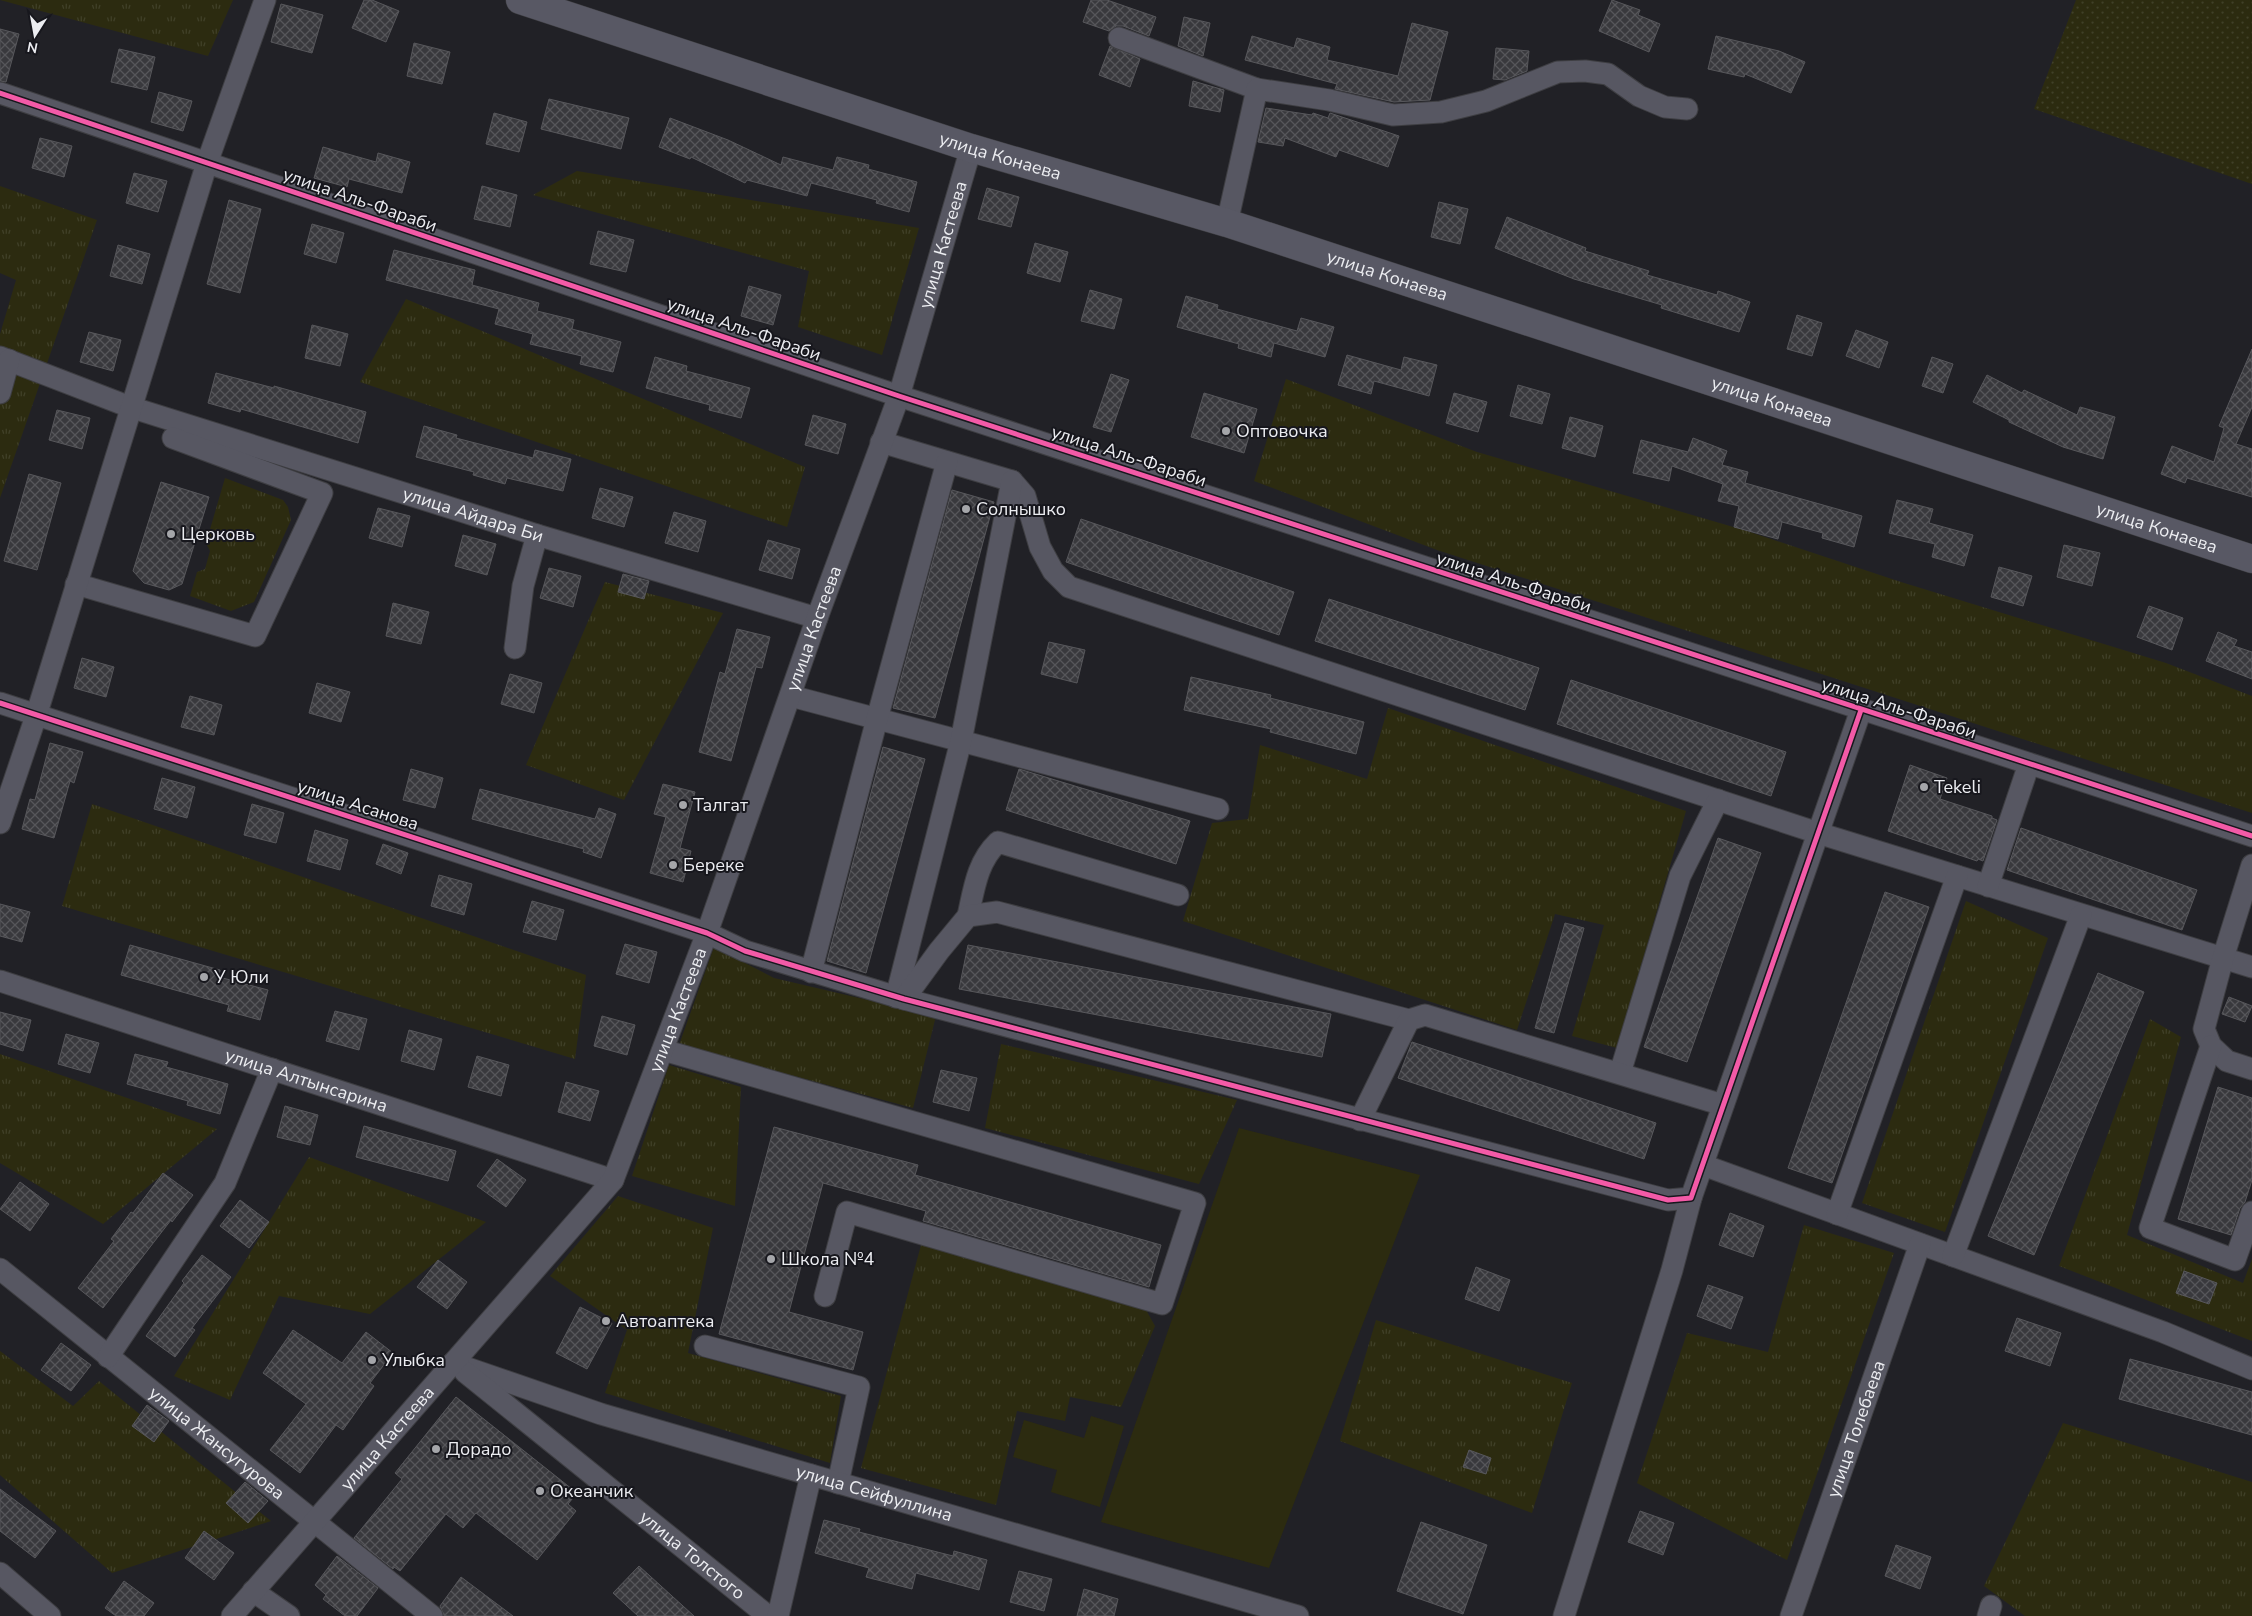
<svg xmlns="http://www.w3.org/2000/svg" width="2252" height="1616" viewBox="0 0 2252 1616" font-family="'Nunito Sans',sans-serif">
<defs>
<pattern id="grass-tufts" width="24" height="20" patternUnits="userSpaceOnUse" patternTransform="scale(1.25)"><rect width="24" height="20" fill="#2c2b10"/><path d="M3 7l-1-3M5 7V3M7 7l1-3M15 17l-1-3M17 17v-4M19 17l1-3" fill="none" stroke="#404028"/></pattern>
<pattern id="garden-dots" width="8" height="8" patternUnits="userSpaceOnUse" patternTransform="scale(1.25)"><rect width="8" height="8" fill="#2c2b10"/><path d="M2 2h.1M6 6h.1" fill="none" stroke="#404028" stroke-width="1.8" stroke-linecap="round"/></pattern>
<pattern id="building-cross-hatch" width="8" height="8" patternUnits="userSpaceOnUse" patternTransform="scale(1.25)"><rect width="8" height="8" fill="#39393d"/><path d="M0 0l8 8M0 8l8-8" fill="none" stroke="#56565a"/></pattern>
</defs>
<rect width="100%" height="100%" fill="#212126"/>
<g fill="url(#grass-tufts)">
<polygon points="0,0 233,0 208,56"/>
<polygon points="577,171 919,228 882,355 798,327 809,271 533,195"/>
<polygon points="0,186 97,220 0,498 0,334 16,280 0,273"/>
<polygon points="406,299 805,467 787,527 360,382"/>
<polygon points="1286,379 1477,452 1747,531 1901,582 2166,663 2252,696 2252,813 1437,550 1254,481"/>
<polygon points="225,478 283,500 288,507 291,520 254,602 231,611 190,596 197,572 205,569 210,551 206,543"/>
<polygon points="605,582 723,613 624,800 526,765"/>
<polygon points="1388,708 1686,811 1617,1048 1572,1036 1604,925 1555,914 1517,1030 1183,921 1212,823 1248,819 1260,745 1367,779"/>
<polygon points="92,804 586,975 575,1059 62,906"/>
<polygon points="1966,901 2048,938 1945,1232 1862,1203"/>
<polygon points="714,947 774,978 936,1016 913,1108 679,1045"/>
<polygon points="2150,1019 2181,1037 2127,1235 2243,1283 2252,1259 2252,1341 2059,1266"/>
<polygon points="1001,1044 1237,1100 1199,1184 985,1128"/>
<polygon points="0,1054 217,1129 103,1224 0,1163"/>
<polygon points="669,1065 741,1087 735,1206 632,1176"/>
<polygon points="309,1157 486,1222 370,1314 279,1296 230,1400 174,1376"/>
<polygon points="618,1196 713,1228 688,1353 841,1396 830,1463 605,1393 627,1330 550,1276"/>
<polygon points="1804,1225 1894,1253 1787,1560 1637,1483 1687,1333 1768,1352"/>
<polygon points="921,1245 1145,1308 1155,1326 1121,1407 1070,1397 1065,1421 1017,1411 996,1505 861,1468"/>
<polygon points="1376,1320 1572,1383 1532,1513 1340,1441"/>
<polygon points="0,1351 73,1406 99,1381 271,1521 112,1573 0,1475"/>
<polygon points="2063,1423 2252,1482 2252,1616 2025,1616 1984,1586"/>
</g>
<g fill="#2c2b10">
<polygon points="1239,1128 1420,1175 1269,1568 1101,1522"/>
<polygon points="1091,1416 1124,1426 1100,1507 1051,1492 1057,1470 1013,1457 1024,1420 1084,1438"/>
</g>
<polygon fill="url(#garden-dots)" points="2076,0 2252,0 2252,184 2034,109"/>
<g fill="url(#building-cross-hatch)" stroke="#57575b">
<polygon points="364,0 372,0 399,11 386,42 352,28"/>
<polygon points="1091,0 1107,0 1156,17 1149,36 1123,26 1116,26 1109,31 1083,22"/>
<polygon points="1612,0 1640,10 1638,15 1660,24 1649,52 1599,31"/>
<polygon points="281,4 323,15 312,53 271,42"/>
<polygon points="1184,17 1210,23 1203,56 1178,46"/>
<polygon points="1412,23 1448,32 1430,100 1394,102 1335,89 1337,84 1245,60 1252,36 1294,48 1297,38 1330,47 1327,60 1398,76"/>
<polygon points="0,29 19,34 6,82 0,81"/>
<polygon points="1716,36 1779,51 1805,62 1791,93 1745,74 1744,77 1708,69"/>
<polygon points="414,43 450,52 442,84 407,76"/>
<polygon points="1110,46 1140,59 1130,87 1099,75"/>
<polygon points="1496,48 1529,51 1527,71 1505,80 1493,79"/>
<polygon points="119,49 155,57 147,90 111,82"/>
<polygon points="1193,81 1224,90 1220,112 1189,106"/>
<polygon points="159,92 192,101 183,131 151,122"/>
<polygon points="549,99 629,118 621,149 541,129"/>
<polygon points="1266,108 1312,115 1313,113 1328,118 1330,113 1399,136 1388,167 1339,150 1336,157 1285,138 1283,146 1258,142"/>
<polygon points="494,113 527,122 519,152 486,144"/>
<polygon points="670,118 728,140 781,165 783,157 833,170 837,157 869,165 868,169 917,182 909,212 876,203 877,200 811,183 807,196 747,180 745,183 691,157 690,159 659,147"/>
<polygon points="40,138 72,146 64,177 32,168"/>
<polygon points="323,147 376,162 378,153 410,162 402,193 349,179 347,187 314,178"/>
<polygon points="134,173 167,181 158,212 126,203"/>
<polygon points="482,186 517,195 510,227 474,219"/>
<polygon points="987,188 1019,197 1011,227 978,219"/>
<polygon points="229,200 261,209 240,293 207,284"/>
<polygon points="1439,202 1468,209 1460,244 1431,237"/>
<polygon points="1507,217 1586,248 1585,251 1649,271 1647,275 1717,295 1718,291 1750,302 1739,332 1661,308 1662,305 1574,279 1495,248"/>
<polygon points="312,224 344,233 336,263 304,254"/>
<polygon points="598,231 634,240 626,272 590,264"/>
<polygon points="1035,243 1068,252 1060,282 1027,273"/>
<polygon points="118,245 150,254 142,284 110,276"/>
<polygon points="394,250 475,270 472,285 539,303 537,311 574,320 572,329 621,342 613,372 580,364 582,356 530,344 533,334 495,324 499,309 386,280"/>
<polygon points="749,286 781,295 773,325 741,316"/>
<polygon points="1090,290 1122,299 1114,329 1081,321"/>
<polygon points="1186,296 1218,305 1217,309 1297,331 1301,318 1334,327 1325,357 1274,343 1271,357 1238,348 1239,344 1177,327"/>
<polygon points="1797,315 1822,323 1812,356 1787,349"/>
<polygon points="312,325 348,334 340,366 305,358"/>
<polygon points="1856,330 1888,342 1879,368 1846,356"/>
<polygon points="89,332 121,340 113,371 80,362"/>
<polygon points="2252,349 2252,407 2236,444 2252,449 2252,497 2187,478 2185,483 2161,474 2172,446 2214,462 2224,428 2219,426"/>
<polygon points="1347,355 1401,370 1404,357 1437,365 1429,396 1374,381 1371,394 1338,385"/>
<polygon points="655,357 687,366 686,371 750,388 741,418 709,410 710,405 646,388"/>
<polygon points="1932,357 1953,364 1943,393 1922,386"/>
<polygon points="216,373 274,388 274,386 366,412 358,443 241,409 240,412 208,403"/>
<polygon points="1111,374 1129,380 1111,432 1093,427"/>
<polygon points="1987,375 2022,393 2024,390 2077,415 2080,407 2115,417 2103,459 2063,447 2009,422 2009,420 1973,402"/>
<polygon points="1518,385 1550,394 1542,424 1510,416"/>
<polygon points="1204,393 1257,409 1244,453 1191,437"/>
<polygon points="1454,393 1487,402 1478,432 1446,423"/>
<polygon points="57,410 90,418 82,449 49,440"/>
<polygon points="813,415 846,424 838,454 805,445"/>
<polygon points="1570,417 1603,426 1595,457 1562,448"/>
<polygon points="424,426 457,435 456,438 533,458 535,450 571,459 563,491 507,478 505,484 473,475 474,472 416,457"/>
<polygon points="1693,438 1727,451 1722,465 1748,472 1745,483 1862,516 1854,547 1822,538 1823,533 1782,522 1778,539 1734,527 1739,506 1718,501 1723,484 1672,466 1669,481 1633,473 1641,440 1688,452"/>
<polygon points="29,474 61,483 37,570 4,561"/>
<polygon points="161,482 209,497 182,584 169,590 144,583 133,571"/>
<polygon points="600,488 633,497 624,527 592,518"/>
<polygon points="952,490 994,502 935,718 893,708"/>
<polygon points="1897,500 1933,509 1929,523 1973,535 1964,566 1932,557 1935,544 1889,533"/>
<polygon points="378,508 410,516 402,547 369,538"/>
<polygon points="674,512 706,521 698,552 665,543"/>
<polygon points="1081,519 1294,592 1279,635 1066,562"/>
<polygon points="463,535 496,544 487,575 455,566"/>
<polygon points="768,540 800,549 792,579 759,570"/>
<polygon points="2064,545 2100,553 2092,586 2057,577"/>
<polygon points="1999,567 2032,576 2023,606 1991,597"/>
<polygon points="549,568 581,576 573,607 540,598"/>
<polygon points="623,574 649,581 644,599 618,592"/>
<polygon points="1329,599 1539,668 1525,710 1315,641"/>
<polygon points="393,603 429,612 421,644 386,636"/>
<polygon points="2149,606 2183,618 2172,650 2137,637"/>
<polygon points="737,629 770,637 762,668 756,667 731,761 699,752 720,672 725,674"/>
<polygon points="2218,632 2237,640 2234,646 2252,652 2252,679 2206,661"/>
<polygon points="1049,642 1085,650 1077,683 1041,674"/>
<polygon points="82,658 114,667 106,697 74,688"/>
<polygon points="510,674 542,683 534,713 501,704"/>
<polygon points="1191,677 1271,695 1270,698 1364,722 1356,754 1270,732 1271,729 1184,710"/>
<polygon points="1571,680 1786,752 1771,796 1557,724"/>
<polygon points="317,683 350,692 341,722 309,713"/>
<polygon points="190,696 222,705 214,735 181,727"/>
<polygon points="50,743 83,752 74,783 70,781 54,838 22,829 30,799 35,800"/>
<polygon points="883,747 925,759 866,973 827,961"/>
<polygon points="1910,765 1947,778 1940,799 1992,816 1992,818 1997,820 1983,861 1978,859 1977,861 1888,831"/>
<polygon points="411,769 443,778 435,808 403,800"/>
<polygon points="1019,769 1190,821 1176,864 1006,810"/>
<polygon points="162,778 195,787 187,818 154,809"/>
<polygon points="663,784 695,792 680,848 691,851 683,882 650,873 666,817 654,814"/>
<polygon points="480,789 595,819 599,808 616,814 601,858 583,852 584,849 472,819"/>
<polygon points="252,804 284,813 276,843 244,835"/>
<polygon points="2021,828 2197,890 2182,930 2007,870"/>
<polygon points="315,830 348,840 340,870 307,861"/>
<polygon points="1718,838 1761,853 1687,1062 1644,1047"/>
<polygon points="383,844 408,853 401,874 376,864"/>
<polygon points="439,875 472,884 464,915 431,906"/>
<polygon points="1885,892 1929,907 1832,1183 1788,1168"/>
<polygon points="532,901 564,910 556,940 523,932"/>
<polygon points="0,904 30,912 22,942 0,936"/>
<polygon points="1565,923 1584,928 1554,1033 1535,1028"/>
<polygon points="625,944 657,952 649,983 616,974"/>
<polygon points="130,945 220,970 219,977 268,990 260,1020 227,1011 229,1005 121,975"/>
<polygon points="968,945 1331,1014 1322,1057 959,989"/>
<polygon points="2098,973 2144,992 2034,1255 1988,1236"/>
<polygon points="2229,997 2252,1006 2245,1022 2222,1014"/>
<polygon points="335,1011 367,1019 359,1050 326,1041"/>
<polygon points="0,1012 31,1020 23,1051 0,1044"/>
<polygon points="602,1016 635,1025 627,1055 594,1046"/>
<polygon points="409,1030 442,1039 434,1070 401,1061"/>
<polygon points="66,1034 99,1043 90,1073 58,1064"/>
<polygon points="1412,1042 1656,1123 1644,1159 1398,1078"/>
<polygon points="135,1054 168,1062 166,1067 228,1084 220,1114 187,1105 188,1101 127,1084"/>
<polygon points="477,1056 509,1065 501,1096 468,1087"/>
<polygon points="941,1070 977,1078 969,1111 933,1102"/>
<polygon points="566,1082 599,1091 590,1121 558,1112"/>
<polygon points="2218,1087 2252,1098 2252,1180 2245,1202 2240,1208 2231,1235 2178,1219"/>
<polygon points="285,1106 318,1115 310,1145 277,1137"/>
<polygon points="364,1126 456,1151 448,1181 356,1157"/>
<polygon points="774,1127 918,1165 915,1175 1161,1245 1149,1287 923,1221 926,1211 823,1183 789,1312 863,1332 853,1370 719,1334"/>
<polygon points="497,1159 526,1180 506,1207 477,1186"/>
<polygon points="163,1173 193,1195 172,1222 171,1220 103,1308 78,1288 114,1241 111,1239 131,1212 133,1213"/>
<polygon points="20,1182 49,1204 30,1231 0,1209"/>
<polygon points="240,1200 269,1222 249,1248 220,1226"/>
<polygon points="1730,1213 1764,1226 1753,1257 1719,1245"/>
<polygon points="202,1255 231,1277 192,1328 195,1330 175,1357 146,1336 184,1283 182,1281"/>
<polygon points="438,1260 467,1282 447,1309 417,1287"/>
<polygon points="1476,1267 1510,1280 1499,1311 1465,1299"/>
<polygon points="2184,1271 2217,1283 2209,1304 2176,1293"/>
<polygon points="1708,1285 1743,1297 1731,1329 1697,1316"/>
<polygon points="580,1307 612,1323 587,1369 556,1353"/>
<polygon points="2017,1318 2061,1333 2050,1366 2005,1351"/>
<polygon points="293,1330 342,1363 366,1332 393,1353 370,1383 374,1386 343,1430 336,1425 300,1473 270,1450 306,1404 263,1373"/>
<polygon points="61,1343 91,1365 71,1391 41,1370"/>
<polygon points="2130,1359 2252,1392 2252,1435 2119,1399"/>
<polygon points="456,1397 577,1493 568,1504 576,1511 537,1560 476,1513 463,1528 446,1514 400,1571 394,1567 393,1569 354,1538 402,1479 395,1473"/>
<polygon points="147,1405 169,1421 154,1442 132,1426"/>
<polygon points="1469,1450 1491,1458 1486,1474 1463,1467"/>
<polygon points="245,1482 268,1501 248,1523 226,1503"/>
<polygon points="0,1489 56,1531 35,1558 0,1531"/>
<polygon points="1640,1511 1674,1523 1663,1555 1628,1542"/>
<polygon points="824,1520 860,1529 859,1532 953,1556 954,1551 987,1560 979,1590 916,1573 912,1589 866,1577 869,1568 815,1553"/>
<polygon points="1421,1522 1487,1545 1463,1614 1397,1591"/>
<polygon points="204,1531 234,1553 214,1580 185,1558"/>
<polygon points="1896,1545 1931,1557 1920,1589 1885,1576"/>
<polygon points="337,1556 378,1588 357,1616 345,1616 323,1599 326,1595 315,1585"/>
<polygon points="639,1566 694,1616 638,1616 613,1593"/>
<polygon points="1019,1571 1052,1579 1044,1611 1010,1602"/>
<polygon points="461,1577 513,1616 444,1616 440,1606"/>
<polygon points="124,1581 154,1603 144,1616 116,1616 105,1608"/>
<polygon points="1084,1589 1118,1599 1114,1616 1077,1616"/>
</g>
<g fill="none" stroke-linecap="round" stroke-linejoin="round">
<defs>
<g id="minor">
<polyline points="1119,38 1257,89"/>
<polyline points="0,93 899,396 2252,836"/>
<polyline points="1227,223 1257,89 1329,100 1393,115 1441,112 1486,101 1558,72 1585,71 1608,74 1639,96 1665,107 1687,109"/>
<path id="s1" d="M0,357L130,407L537,535L817,618"/>
<polyline points="0,393 9,360"/>
<polyline points="881,442 1012,481 1025,496 1040,547 1053,571 1069,587 1818,833 2252,967"/>
<polyline points="76,584 255,636 322,493 173,438"/>
<polyline points="515,648 523,586 537,535"/>
<polyline points="791,696 1218,809"/>
<polyline points="0,703 707,933 745,951 904,999 1668,1200 1691,1198 1861,710"/>
<polyline points="0,823 36,716 207,163 265,0"/>
<polyline points="2252,865 2223,958 2204,1029 2211,1046 2227,1061 2252,1069"/>
<polyline points="1988,886 2029,764"/>
<path d="M968,916C974,889 977,862 998,842L1178,895"/>
<polyline points="811,972 877,719 947,462"/>
<path id="s2" d="M0,981L613,1180"/>
<polyline points="896,997 961,741 1012,481"/>
<polyline points="904,999 939,951 968,916 997,912 1409,1020"/>
<polyline points="2211,1046 2150,1228 2235,1260 2252,1212"/>
<polyline points="663,1050 1195,1203 1162,1304 847,1212 825,1296"/>
<polyline points="1620,1073 1680,876 1718,800"/>
<polyline points="1360,1120 1409,1020 1425,1015 1723,1105"/>
<polyline points="1703,1165 2163,1332 2252,1369"/>
<polyline points="1837,1214 1957,876"/>
<polyline points="1953,1256 2081,915"/>
<path id="s3" d="M0,1269L432,1616"/>
<polyline points="705,1346 859,1387 838,1483"/>
<polyline points="108,1357 225,1183 272,1069"/>
<path id="s4" d="M453,1363L601,1414L1298,1616"/>
<path id="s5" d="M465,1372L768,1616"/>
<polyline points="0,1573 50,1616"/>
<polyline points="253,1591 289,1616"/>
<path id="s6" d="M232,1616L613,1180L707,933L817,618L899,396L971,148"/>
<polyline points="778,1616 811,1475"/>
<polyline points="1564,1616 1672,1270 1691,1198"/>
<path id="s7" d="M1791,1616L1920,1244"/>
<polyline points="1988,1616 1991,1606"/>
</g>
<g id="major">
<path id="s8" d="M520,0L971,148L1227,223L2252,559"/>
</g>
</defs>
<use href="#minor" stroke="#3e3e42" stroke-width="23"/>
<use href="#major" stroke="#3e3e42" stroke-width="29"/>
<use href="#minor" stroke="#575762" stroke-width="21"/>
<use href="#major" stroke="#585864" stroke-width="28"/>
<defs>
<g id="cycleway">
<polyline points="0,93 899,396 2252,836"/>
<polyline points="0,703 707,933 745,951 904,999 1668,1200 1691,1198 1861,710"/>
</g>
</defs>
<use href="#cycleway" stroke="#17171d" stroke-width="8"/>
<use href="#cycleway" stroke="#f35aa7" stroke-width="5"/>
</g>
<g fill="#a5a6aa" stroke="#17171d" stroke-width="2">
<circle cx="1226" cy="431" r="5"/>
<circle cx="966" cy="509" r="5"/>
<circle cx="171" cy="534" r="5"/>
<circle cx="1924" cy="787" r="5"/>
<circle cx="683" cy="805" r="5"/>
<circle cx="673" cy="865" r="5"/>
<circle cx="204" cy="977" r="5"/>
<circle cx="771" cy="1259" r="5"/>
<circle cx="606" cy="1321" r="5"/>
<circle cx="372" cy="1360" r="5"/>
<circle cx="436" cy="1449" r="5"/>
<circle cx="540" cy="1491" r="5"/>
</g>
<g text-anchor="middle" stroke-width="4" stroke-linejoin="round" paint-order="stroke">
<g font-size="18" fill="#ecedf1" stroke="#17171d">
<text dy="6" stroke="none"><textPath href="#s8" startOffset="505">улица Конаева</textPath></text>
<text transform="translate(360 200) rotate(19)" y="6">улица Аль-Фараби</text>
<text dy="6" stroke="none"><textPath href="#s6" startOffset="1571">улица Кастеева</textPath></text>
<text dy="6" stroke="none"><textPath href="#s8" startOffset="910">улица Конаева</textPath></text>
<text transform="translate(744 329) rotate(19)" y="6">улица Аль-Фараби</text>
<text dy="6" stroke="none"><textPath href="#s8" startOffset="1315">улица Конаева</textPath></text>
<text transform="translate(1129 456) rotate(18)" y="6">улица Аль-Фараби</text>
<text dy="6" stroke="none"><textPath href="#s1" startOffset="499">улица Айдара Би</textPath></text>
<text dy="6" stroke="none"><textPath href="#s8" startOffset="1720">улица Конаева</textPath></text>
<text transform="translate(1514 582) rotate(18)" y="6">улица Аль-Фараби</text>
<text dy="6" stroke="none"><textPath href="#s6" startOffset="1166">улица Кастеева</textPath></text>
<text transform="translate(1899 708) rotate(18)" y="6">улица Аль-Фараби</text>
<text transform="translate(358 805) rotate(18)" y="6">улица Асанова</text>
<text dy="6" stroke="none"><textPath href="#s6" startOffset="761">улица Кастеева</textPath></text>
<text dy="6" stroke="none"><textPath href="#s2" startOffset="322">улица Алтынсарина</textPath></text>
<text dy="6" stroke="none"><textPath href="#s7" startOffset="198">улица Толебаева</textPath></text>
<text dy="6" stroke="none"><textPath href="#s6" startOffset="236">улица Кастеева</textPath></text>
<text dy="6" stroke="none"><textPath href="#s3" startOffset="278">улица Жансугурова</textPath></text>
<text dy="6" stroke="none"><textPath href="#s4" startOffset="441">улица Сейфуллина</textPath></text>
<text dy="6" stroke="none"><textPath href="#s5" startOffset="292">улица Толстого</textPath></text>
</g>
<g font-size="18" fill="#ecedf1" stroke="#17171d" text-anchor="start">
<text x="1236" y="437">Оптовочка</text>
<text x="976" y="515">Солнышко</text>
<text x="181" y="540">Церковь</text>
<text x="1934" y="793">Tekeli</text>
<text x="693" y="811">Талгат</text>
<text x="683" y="871">Береке</text>
<text x="214" y="983">У Юли</text>
<text x="781" y="1265">Школа №4</text>
<text x="616" y="1327">Автоаптека</text>
<text x="382" y="1366">Улыбка</text>
<text x="446" y="1455">Дорадо</text>
<text x="550" y="1497">Океанчик</text>
</g>
</g>
<g transform="translate(35 35) rotate(191)" stroke="#17171d" stroke-width="4" paint-order="stroke">
<path d="M0-4L9 19L0 12L-9 19Z" fill="#ecedf1"/>
<text y="-8" font-size="14" font-weight="bold" text-anchor="middle" fill="#ecedf1">N</text>
</g>
</svg>
